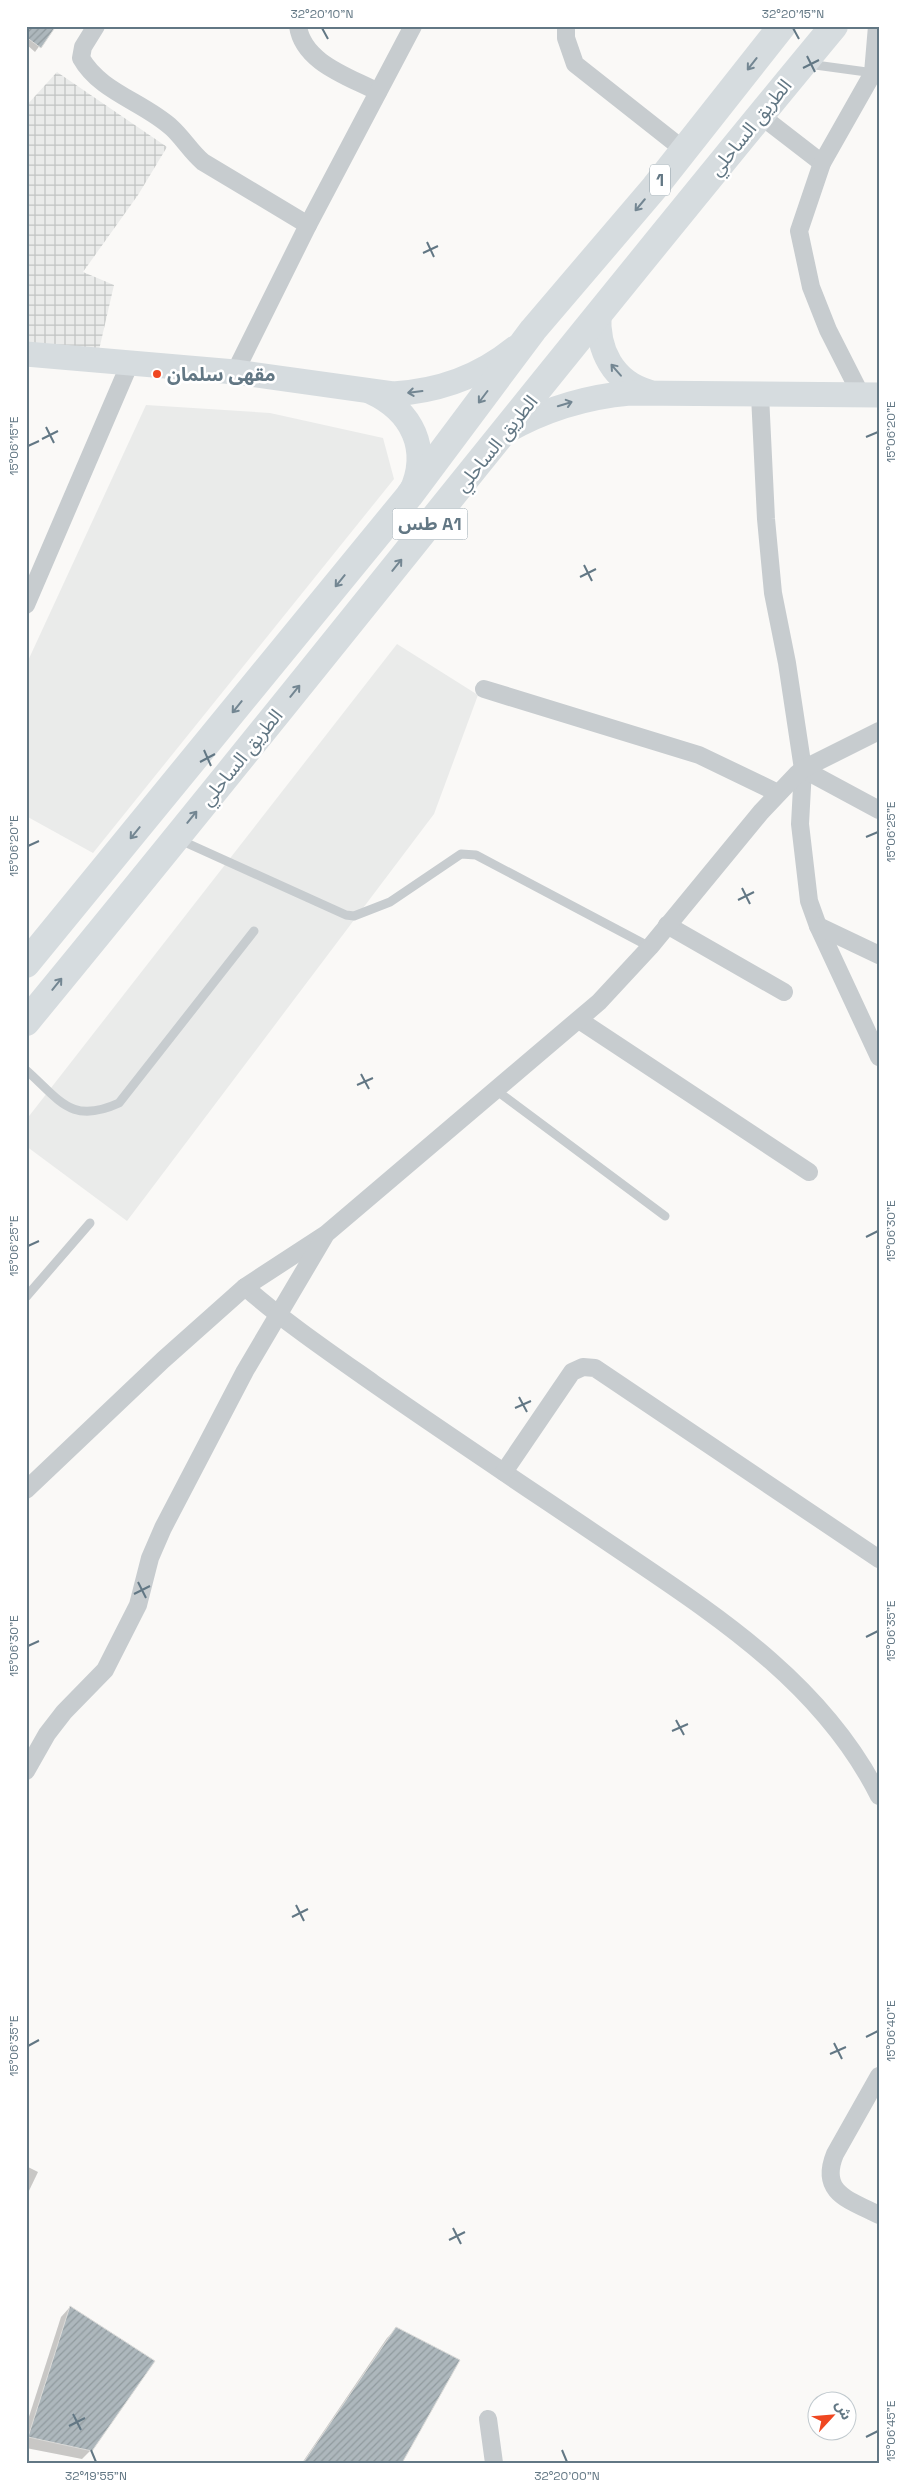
<svg xmlns="http://www.w3.org/2000/svg" width="905" height="2489" viewBox="0 0 905 2489" font-family="'Space Grotesk','Noto Sans Arabic',sans-serif">
<defs>
<pattern id="industrial-grid" width="8" height="8" patternUnits="userSpaceOnUse" patternTransform="scale(1.25)"><rect width="8" height="8" fill="#eaebea"/><path d="M0 4h8M4 0v8" fill="none" stroke="#c1c3c3"/></pattern>
<pattern id="building-hatch" width="6" height="6" patternUnits="userSpaceOnUse" patternTransform="scale(1.25)"><rect width="6" height="6" fill="#adb7bc"/><path d="M-1 1l2-2M0 6l6-6M5 7l2-2" fill="none" stroke="#909a9e"/></pattern>
</defs>
<rect width="100%" height="100%" fill="#faf9f7"/>
<g fill="#eaebea">
<polygon points="146,405 270,413 383,438 394,479 93,853 26,816 26,665"/>
<polygon points="397,644 478,695 434,814 127,1221 26,1146 26,1120"/>
</g>
<polygon fill="url(#industrial-grid)" points="57,72 167,147 138,195 83,272 114,285 99,350 26,342 26,106"/>
<g fill="#0003">
<polygon points="26,26 54,26 35,52 26,44"/>
<polygon points="26,2166 38,2172 26,2197"/>
<polygon points="70,2307 91,2450 82,2459 26,2448 26,2426 61,2317"/>
<polygon points="396,2329 400,2463 302,2463 387,2338"/>
</g>
<g fill="url(#building-hatch)" stroke="#dbdbd9">
<polygon points="26,26 56,26 41,48 26,37"/>
<polygon points="70,2306 155,2361 92,2451 28,2437"/>
<polygon points="396,2327 460,2360 402,2463 303,2463"/>
</g>
<g fill="none" stroke-linecap="round" stroke-linejoin="round">
<g stroke="#c7cccf" stroke-width="9">
<polyline points="808,64 874,73"/>
<polyline points="180,840 346,915 354,916 390,902 461,854 476,855 650,947"/>
<path d="M26,1070C60,1100 71,1125 119,1103L254,931"/>
<polyline points="497,1091 665,1216"/>
<polyline points="26,1297 90,1223"/>
</g>
<g stroke="#c7cccf" stroke-width="18">
<path d="M96,26L83,47L81,58C100,92 144,102 172,128C183,138 191,152 203,162L308,225"/>
<path d="M298,26C303,63 350,77 378,92"/>
<polyline points="566,26 566,38 575,64 684,150"/>
<polyline points="760,115 822,163"/>
<polyline points="235,372 308,225 413,26"/>
<polyline points="760,395 766,519 773,593 787,663 803,769 800,824 809,901 818,926 879,1057"/>
<polyline points="861,395 828,330 811,287 799,231 822,163 873,73 877,26"/>
<polyline points="26,605 130,363"/>
<polyline points="484,689 699,755 778,793"/>
<polyline points="803,769 879,810"/>
<polyline points="667,925 784,992"/>
<polyline points="818,926 879,955"/>
<polyline points="579,1020 809,1172"/>
<path d="M245,1287C285,1322 329,1352 373,1383C452,1438 532,1491 612,1545C714,1614 822,1682 879,1796"/>
<polyline points="504,1472 572,1372 583,1367 595,1368 879,1559"/>
<polyline points="26,1490 163,1360 245,1287 323,1236"/>
<polyline points="26,1771 47,1734 64,1712 105,1670 138,1605 150,1558 163,1528 245,1371 326,1234 599,1002 650,947 761,812 797,774 803,769 879,731"/>
<path d="M879,2076L835,2154C819,2193 849,2200 879,2215"/>
<polyline points="488,2419 494,2463"/>
</g>
<g stroke="#d6dcdf" stroke-width="25">
<path d="M599,314C597,350 613,382 649,392"/>
<path d="M26,354L235,372L393,394C440,391 479,377 515,348"/>
<path d="M371,392C412,411 431,449 411,492"/>
<path d="M505,432C545,409 584,397 630,393L879,395"/>
</g>
<g stroke="#d6dcdf" stroke-width="28">
<polyline points="26,964 409,496 533,330 655,187 782,26"/>
<path d="M26,1022C298,692 561,355 834,26"/>
</g>
</g>
<defs><path id="oneway-shaft" d="M-6 0H5M1.5-3L5.5 0L1.5 3" fill="none" stroke-width="1.6" stroke-linecap="round" stroke-linejoin="round" transform="scale(1.25)"/></defs>
<g stroke="#738692">
<use href="#oneway-shaft" transform="translate(752 64) rotate(128)"/>
<use href="#oneway-shaft" transform="translate(640 205) rotate(130)"/>
<use href="#oneway-shaft" transform="translate(616 370) rotate(-131)"/>
<use href="#oneway-shaft" transform="translate(415 392) rotate(173)"/>
<use href="#oneway-shaft" transform="translate(483 397) rotate(127)"/>
<use href="#oneway-shaft" transform="translate(565 404) rotate(-17)"/>
<use href="#oneway-shaft" transform="translate(397 565) rotate(-51)"/>
<use href="#oneway-shaft" transform="translate(340 581) rotate(129)"/>
<use href="#oneway-shaft" transform="translate(295 691) rotate(-51)"/>
<use href="#oneway-shaft" transform="translate(237 707) rotate(129)"/>
<use href="#oneway-shaft" transform="translate(192 817) rotate(-51)"/>
<use href="#oneway-shaft" transform="translate(135 833) rotate(129)"/>
<use href="#oneway-shaft" transform="translate(57 984) rotate(-51)"/>
</g>
<path fill="none" stroke="#627784" stroke-width="2" d="M322,28L328,39M793,28L799,39M807,56L815,72M803,68L819,60M427,242L434,257M423,253L438,246M46,427L54,443M866,437L878,432M42,439L58,431M28,446L39,441M584,565L592,581M580,577L596,569M204,750L211,766M200,762L215,754M866,837L878,832M28,846L39,841M742,888L750,904M738,900L754,892M361,1074L369,1089M357,1085L373,1078M866,1237L878,1231M28,1246L39,1241M519,1397L527,1412M515,1408L531,1401M138,1582L146,1598M134,1594L150,1586M866,1637L878,1631M28,1646L39,1641M676,1720L684,1735M672,1731L688,1724M296,1905L304,1921M292,1917L308,1909M866,2037L878,2031M834,2043L842,2059M28,2046L39,2040M830,2054L846,2047M453,2228L461,2244M449,2240L465,2232M73,2414L81,2430M69,2426L85,2418M866,2437L878,2431M91,2450L96,2462M562,2450L567,2462"/>
<circle fill="#ef4721" stroke="#fff" stroke-width="2" cx="157" cy="374" r="5"/>
<g text-anchor="middle" stroke-width="5" stroke-linejoin="round" paint-order="stroke">
<g fill="#fff" stroke="#91a0a9" stroke-width="1">
<rect x="650" y="164.5" width="20" height="31" rx="4"/>
<rect x="392.5" y="508.5" width="75" height="31" rx="4"/>
</g>
<g font-size="18" font-weight="bold" fill="#627784">
<text x="660" y="186">1</text>
<text x="430" y="530">طس A1</text>
</g>
<g font-size="19" fill="#627784" stroke="#fff">
<text transform="translate(750 127) rotate(-51)" y="7">الطريق الساحلي</text>
<text transform="translate(496 443) rotate(-51)" y="7">الطريق الساحلي</text>
<text transform="translate(241 757) rotate(-51)" y="7">الطريق الساحلي</text>
</g>
<g font-size="19" font-weight="bold" fill="#627784" stroke="#fff" text-anchor="start">
<text x="167" y="381">مقهى سلمان</text>
</g>
</g>
<rect width="905" height="2489" fill="none" stroke="#ffffff" stroke-width="55"/>
<g transform="translate(832 2416) rotate(64)"><circle r="24" fill="#ffffff" stroke="#c0c9ce"/>
<path d="M0-4L9 19L0 12L-9 19Z" fill="#ef4721"/>
<text y="-8" font-size="14" font-weight="bold" text-anchor="middle" fill="#627784">ش</text>
</g>
<rect x="28" y="28" width="850" height="2434" fill="none" stroke="#627784" stroke-width="2"/>
<g font-size="12" text-anchor="middle" fill="#627784">
<text x="322" y="18">32°20'10"N</text>
<text x="793" y="18">32°20'15"N</text>
<text transform="translate(891 432) rotate(-90)" y="4">15°06'20"E</text>
<text transform="translate(14 446) rotate(-90)" y="4">15°06'15"E</text>
<text transform="translate(891 832) rotate(-90)" y="4">15°06'25"E</text>
<text transform="translate(14 846) rotate(-90)" y="4">15°06'20"E</text>
<text transform="translate(891 1231) rotate(-90)" y="4">15°06'30"E</text>
<text transform="translate(14 1246) rotate(-90)" y="4">15°06'25"E</text>
<text transform="translate(891 1631) rotate(-90)" y="4">15°06'35"E</text>
<text transform="translate(14 1646) rotate(-90)" y="4">15°06'30"E</text>
<text transform="translate(891 2031) rotate(-90)" y="4">15°06'40"E</text>
<text transform="translate(14 2046) rotate(-90)" y="4">15°06'35"E</text>
<text transform="translate(891 2431) rotate(-90)" y="4">15°06'45"E</text>
<text x="96" y="2480">32°19'55"N</text>
<text x="567" y="2480">32°20'00"N</text>
</g>
</svg>
